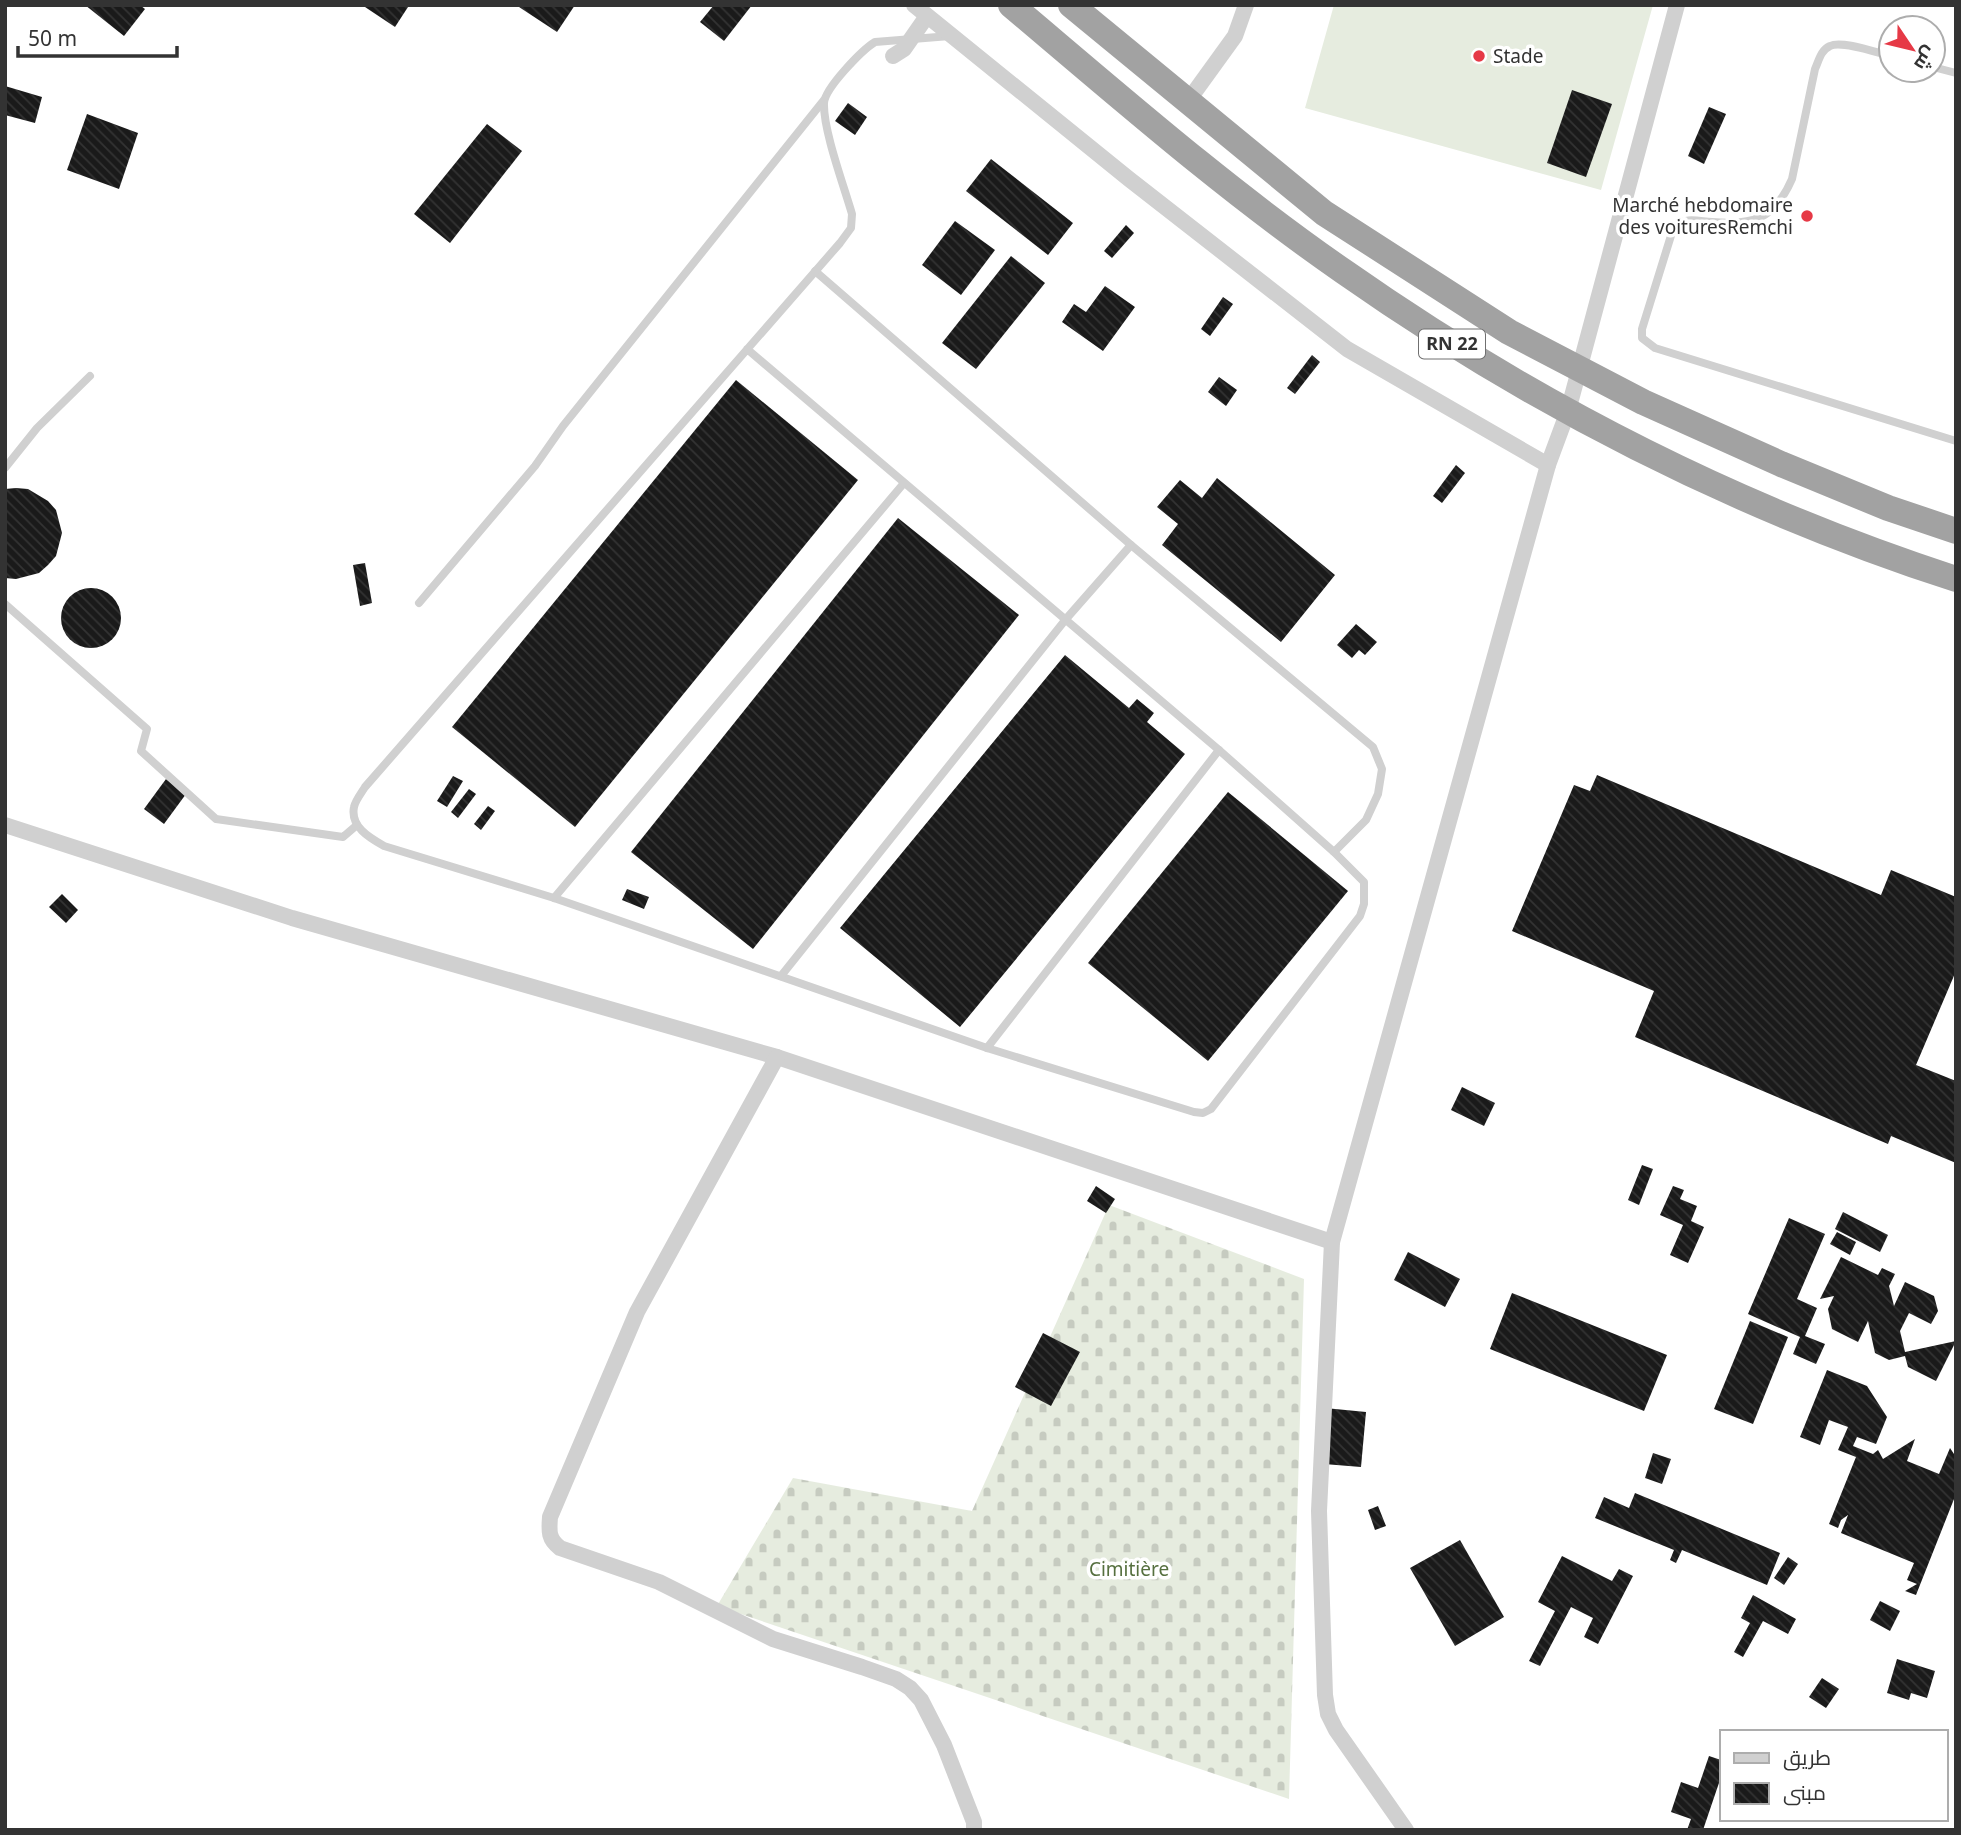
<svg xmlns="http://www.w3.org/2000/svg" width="1961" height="1835" viewBox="0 0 1961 1835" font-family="'Noto Sans',Cairo,sans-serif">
<defs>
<pattern id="cemetery-stones" width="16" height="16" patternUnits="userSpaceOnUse" patternTransform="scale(1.75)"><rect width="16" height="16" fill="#e6ecdf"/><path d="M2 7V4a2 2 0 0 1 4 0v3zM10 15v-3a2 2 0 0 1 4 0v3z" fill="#c6cbc0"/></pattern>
<pattern id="building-back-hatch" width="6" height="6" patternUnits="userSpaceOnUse" patternTransform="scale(1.75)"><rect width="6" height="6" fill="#1a1a1a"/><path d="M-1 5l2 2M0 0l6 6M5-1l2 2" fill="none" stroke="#333"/></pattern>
</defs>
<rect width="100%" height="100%" fill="#fff"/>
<polygon fill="#e6ecdf" points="1334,5 1653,5 1601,190 1305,108"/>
<polygon fill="url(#cemetery-stones)" points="1109,1205 1304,1279 1289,1799 717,1606 793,1478 972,1511"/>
<g fill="url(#building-back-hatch)">
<polygon points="85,5 140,5 145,9 124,36"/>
<polygon points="362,5 406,5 408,7 395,27"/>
<polygon points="516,5 575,5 557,32"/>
<polygon points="714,5 752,5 724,41 700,22"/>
<polygon points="5,86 42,97 35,123 5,115"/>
<polygon points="1572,90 1612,104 1586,177 1547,163"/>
<polygon points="848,103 867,117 855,135 835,121"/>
<polygon points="1709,107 1726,114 1704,164 1688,156"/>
<polygon points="87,114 138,133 119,189 67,170"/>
<polygon points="487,124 522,151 450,243 414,214"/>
<polygon points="991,159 1073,223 1048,255 966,191"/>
<polygon points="955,221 995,250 961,295 922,265"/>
<polygon points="1126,225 1134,233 1112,258 1104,251"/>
<polygon points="1011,256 1045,283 976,369 942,343"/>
<polygon points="1105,286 1135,307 1103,351 1062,322 1074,304 1086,312"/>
<polygon points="1223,297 1233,304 1210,336 1201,329"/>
<polygon points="1312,355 1320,362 1295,394 1287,388"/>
<polygon points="1219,377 1237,390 1226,406 1208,392"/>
<polygon points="736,380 858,480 575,827 452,727"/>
<polygon points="1456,465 1465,473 1442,503 1433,496"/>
<polygon points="1217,478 1335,575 1281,642 1162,545 1178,524 1157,507 1180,480 1202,498"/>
<polygon points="16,488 28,489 48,501 56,510 62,533 56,556 48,565 39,573 16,579 5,578 5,489"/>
<polygon points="898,518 1019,615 753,949 631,852"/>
<polygon points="365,563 372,603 360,606 353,565"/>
<circle cx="91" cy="618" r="30"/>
<polygon points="1356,624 1377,642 1365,655 1359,650 1352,658 1337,645"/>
<polygon points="1065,655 1129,708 1137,699 1154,713 1147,722 1185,754 960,1027 840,928"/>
<polygon points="1597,775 1881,895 1891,870 1956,897 1956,971 1916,1065 1956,1081 1956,1163 1891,1136 1888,1144 1635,1037 1654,991 1512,931 1574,785 1590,791"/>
<polygon points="453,776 463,781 447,807 437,801"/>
<polygon points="166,779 186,794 164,824 144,809"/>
<polygon points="469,789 476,794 458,818 451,812"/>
<polygon points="1228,792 1348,891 1208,1061 1088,963"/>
<polygon points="488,806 495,811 481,830 474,824"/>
<polygon points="627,889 649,897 644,909 622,900"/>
<polygon points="62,894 78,910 66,923 49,907"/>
<polygon points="1462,1087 1495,1103 1484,1126 1451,1110"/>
<polygon points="1642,1165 1653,1169 1639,1205 1628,1200"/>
<polygon points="1096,1186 1115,1199 1106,1213 1087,1201"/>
<polygon points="1673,1186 1684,1190 1680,1199 1697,1206 1691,1221 1704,1227 1688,1263 1670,1255 1683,1225 1660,1215"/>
<polygon points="1843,1212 1888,1235 1880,1252 1835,1229"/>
<polygon points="1789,1218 1825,1234 1797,1299 1817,1308 1805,1336 1825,1344 1816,1364 1793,1354 1800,1337 1748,1314"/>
<polygon points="1837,1232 1856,1242 1850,1255 1830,1244"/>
<polygon points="1408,1252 1460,1279 1445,1307 1394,1280"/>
<polygon points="1841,1257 1878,1275 1882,1268 1895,1274 1889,1286 1894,1306 1905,1282 1934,1296 1938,1311 1931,1324 1909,1313 1900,1331 1905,1352 1956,1341 1936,1381 1908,1367 1905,1356 1889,1360 1875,1353 1868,1321 1858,1342 1832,1329 1828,1309 1834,1296 1820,1299"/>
<polygon points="1512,1293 1667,1355 1644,1411 1490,1349"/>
<polygon points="1750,1321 1788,1337 1753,1424 1714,1409"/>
<polygon points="1043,1333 1080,1352 1051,1406 1015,1387"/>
<polygon points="1827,1370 1867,1386 1887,1417 1876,1444 1857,1437 1853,1446 1873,1454 1878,1450 1883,1459 1915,1439 1907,1461 1939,1474 1950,1448 1956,1457 1956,1494 1916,1595 1905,1591 1917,1584 1907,1580 1914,1563 1841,1533 1848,1515 1841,1520 1838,1528 1829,1524 1856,1457 1838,1450 1848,1427 1829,1420 1820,1445 1800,1437"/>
<polygon points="1325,1408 1366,1412 1361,1467 1324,1464"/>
<polygon points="1653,1453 1671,1459 1662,1484 1645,1478"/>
<polygon points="1635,1493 1780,1553 1767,1585 1682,1550 1676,1563 1670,1560 1674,1550 1595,1518 1604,1497 1629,1508"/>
<polygon points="1378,1506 1386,1526 1375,1530 1368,1510"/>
<polygon points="1460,1540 1504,1617 1455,1646 1410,1568"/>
<polygon points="1562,1556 1612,1581 1619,1569 1633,1576 1598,1644 1584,1637 1593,1618 1571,1607 1540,1666 1529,1661 1555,1611 1538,1602"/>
<polygon points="1788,1557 1798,1564 1784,1585 1774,1578"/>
<polygon points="1753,1595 1796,1619 1788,1634 1763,1621 1743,1657 1734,1652 1750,1623 1741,1618"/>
<polygon points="1880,1601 1900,1611 1890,1631 1870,1620"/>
<polygon points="1897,1659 1935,1671 1927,1698 1911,1693 1909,1700 1887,1693"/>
<polygon points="1822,1678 1839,1689 1826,1708 1809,1697"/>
<polygon points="1709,1756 1721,1760 1721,1777 1703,1830 1687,1830 1691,1819 1671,1812 1681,1782 1698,1788"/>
</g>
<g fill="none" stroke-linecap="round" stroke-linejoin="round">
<g stroke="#d0d0d0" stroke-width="8">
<path d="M1891,56C1877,53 1842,40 1830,46C1821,50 1819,60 1815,69L1792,179C1775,218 1754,226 1712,222C1697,221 1687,217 1674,226L1642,329V338L1655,348L1956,441"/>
<polyline points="1933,67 1956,73"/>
<polyline points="815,271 1131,545 1373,747 1382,769 1378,794 1366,820 1334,852"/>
<path d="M747,349L1219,750L1334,852L1364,882V904L1360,916L1211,1109L1203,1113L1194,1112L987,1048L554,898L384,846C370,838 350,827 354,807C355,801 362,792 365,787L840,243L851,228L852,214C844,186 823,130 824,103C825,88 862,50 875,42L950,36"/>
<polyline points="5,468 37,428 90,376"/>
<polyline points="419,603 535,466 563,426 824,100"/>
<polyline points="5,604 147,729 141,751 216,819 343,837 357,825"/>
<polyline points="554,898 904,483"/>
<polyline points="781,976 1066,619 1131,545"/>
<polyline points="987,1048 1219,750"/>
</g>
<g stroke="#d0d0d0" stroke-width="16">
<polyline points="914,5 1129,179 1347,349 1548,465"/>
<polyline points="893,56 904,49 927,16"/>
<polyline points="1188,101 1235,36 1246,5"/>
<polyline points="5,825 292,918 777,1057 1332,1242"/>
<path d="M777,1057L637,1312L550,1517C549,1531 548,1539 560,1548L659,1582L773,1639L862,1667L896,1679L910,1688L921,1700L944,1745L974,1822V1830"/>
<polyline points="1406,1830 1336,1730 1328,1714 1325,1695 1319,1511 1332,1242 1548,465 1568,411 1677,5"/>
</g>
<g stroke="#a2a2a2" stroke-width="26">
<path d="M1011,5C1120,97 1226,190 1343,271C1531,403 1737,508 1956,579"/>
<polyline points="1071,5 1324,213 1509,332 1643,402 1781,464 1888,508 1956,531"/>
</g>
</g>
<g fill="#e63946" stroke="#fff" stroke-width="2.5">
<circle cx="1479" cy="56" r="7"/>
<circle cx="1807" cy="216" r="7"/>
</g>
<g text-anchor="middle" stroke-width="7" stroke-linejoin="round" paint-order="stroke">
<rect fill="#fff" stroke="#707070" stroke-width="2" x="1419" y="329.5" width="66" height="29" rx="5"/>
<g font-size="18" font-weight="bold" fill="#333">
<text x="1452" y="350">RN 22</text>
</g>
<g font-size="19" fill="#333" stroke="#fff" text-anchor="start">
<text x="1493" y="63">Stade</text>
<text x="1793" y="212" text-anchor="end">Marché hebdomaire<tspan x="1793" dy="22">des voituresRemchi</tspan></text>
</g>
<g font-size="19" fill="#56703f" stroke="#fff">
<text x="1129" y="1576">Cimitière</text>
</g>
</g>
<rect width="1961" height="1835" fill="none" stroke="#333333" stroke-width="14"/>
<rect x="1720" y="1730" width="228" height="91" fill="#ffffff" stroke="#adadad" stroke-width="2"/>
<rect x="1734" y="1753" width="35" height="10" fill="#d0d0d0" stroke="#adadad" stroke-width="2"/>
<text x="1783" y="1765" font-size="21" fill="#333333">طريق</text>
<rect x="1734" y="1783" width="35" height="21" fill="url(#building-back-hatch)" stroke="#adadad" stroke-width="2"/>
<text x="1783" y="1800" font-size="21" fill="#333333">مبنى</text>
<g transform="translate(1912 49) rotate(125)"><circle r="33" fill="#ffffff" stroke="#adadad" stroke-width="2"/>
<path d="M0-5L12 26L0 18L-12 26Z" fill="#e63946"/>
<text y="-10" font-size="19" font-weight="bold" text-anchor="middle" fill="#333333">ش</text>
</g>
<path d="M18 46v10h159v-10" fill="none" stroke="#333333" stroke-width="3.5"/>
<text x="28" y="46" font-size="21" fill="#333333" stroke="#ffffff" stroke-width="5" paint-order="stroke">50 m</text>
</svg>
